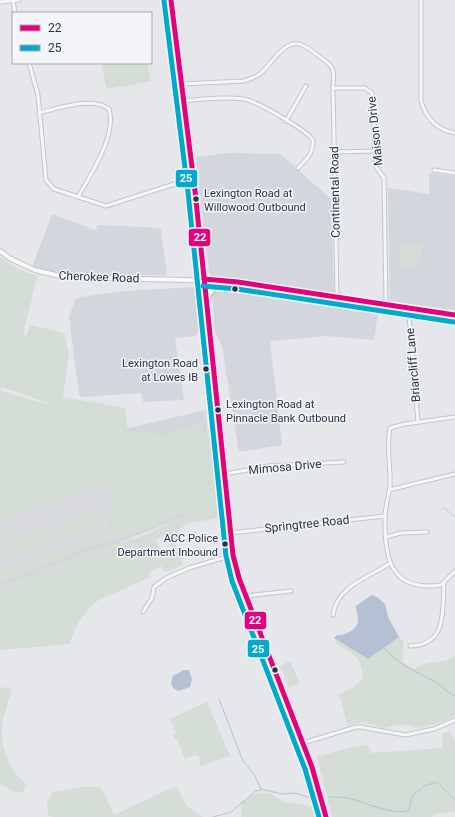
<svg xmlns="http://www.w3.org/2000/svg" width="455" height="817" viewBox="0 0 455 817" font-family="Roboto,sans-serif">
<rect width="100%" height="100%" fill="#e5e7ea"/>
<g fill="#d4d6dd">
<polygon points="231,153 280,154 331,199 334,293 265,284 246,279 211,276 209,272 196,157"/>
<polygon points="429,173 455,176 455,310 390,301 388,188 429,194"/>
<polygon points="52,214 95,230 98,225 161,228 167,275 68,275 56,274 32,267"/>
<polygon points="194,287 197,291 199,331 195,336 175,338 184,400 143,402 141,393 83,397 79,395 69,317 75,300 80,297 126,291"/>
<polygon points="217,287 257,289 379,306 374,340 326,336 270,341 282,445 239,452 222,346 215,332 212,293"/>
<polygon points="206,410 213,506 4,587 0,598 0,458"/>
</g>
<g fill="#d4ddd6" fill-rule="evenodd">
<polygon points="101,63 147,63 151,81 107,89"/>
<polygon points="401,245 422,245 421,258 417,261 418,268 412,267 411,271 399,268"/>
<path d="M0,258L25,272L37,276L23,335L30,336L27,335L30,325L64,333L69,354L63,397L125,408L128,433L148,432L166,435L194,424L201,425L202,427L198,436L210,429L216,428L223,510V516L221,517C200,524 173,516 176,549L172,550L167,535L156,539L162,556L178,552L183,565L166,572L161,566L148,573L150,577L95,602L79,621L69,644L0,650V589L5,584L84,553L145,535L187,515H179L142,531L77,552L53,563L5,581L0,585V567L114,529L100,489L72,498L67,503L0,525ZM2,387L50,404L51,405L0,391Z"/>
<path d="M95,512C101,514 104,519 103,524L98,529L0,561V540L69,517L76,518Z"/>
<path d="M399,637L403,641V662L414,670C426,659 443,665 455,656V715L445,721L421,728L404,724L385,728L362,722L348,726L339,695L352,688L363,679C362,658 354,653 336,644V640L348,646L368,659Z"/>
<polygon points="290,661 300,683 289,688 280,666"/>
<path d="M0,687L12,689C9,702 2,718 2,731C2,749 11,773 25,783L26,788L21,793L12,791L0,784Z"/>
<polygon points="207,702 230,756 200,766 199,756 194,755 185,759 177,739 174,738 173,735 176,733 170,719"/>
<polygon points="450,731 455,742 455,812 438,813 431,817 332,817 317,757 351,747 368,745 371,753 443,748 442,734"/>
<polygon points="176,786 187,806 203,817 52,817 48,815 47,802 53,792 80,787 99,787 103,791 114,815"/>
<polygon points="270,793 284,802 316,807 318,817 241,817 242,802 255,794"/>
</g>
<g fill="#b4c0d4">
<path d="M372,595L377,597L385,604L388,617L399,637L368,659L334,638L337,635C345,636 359,629 358,619C358,615 356,611 356,606Z"/>
<polygon points="184,670 189,670 192,679 190,687 178,691 173,688 171,683 173,676"/>
</g>
<g fill="none" stroke-linecap="round" stroke-linejoin="round">
<g stroke="#b4c0d4" stroke-width="1">
<polyline points="444,508 455,517"/>
<path d="M384,648C401,667 416,671 437,683C443,687 448,693 455,696"/>
<polyline points="219,699 243,761 254,774 261,789 282,794 295,793 313,799"/>
<path d="M329,797C335,797 342,797 348,798C362,801 395,817 409,810L412,796L424,786L437,782L455,800"/>
<polyline points="213,817 231,812 256,791 261,790"/>
</g>
<polyline stroke="#dadbde" stroke-width="9" points="0,564 103,529 107,521 100,499"/>
<polyline stroke="#dadbde" stroke-width="22" points="0,532 100,499"/>
<defs>
<g id="street">
<polyline points="13,0 15,13"/>
<path d="M421,0V101C426,118 437,130 455,133"/>
<polyline points="0,2 19,0"/>
<polyline points="29,63 38,95 46,180 54,189 106,206 193,178"/>
<path d="M182,84L244,81C249,79 257,77 261,73C272,64 284,38 302,45C308,47 315,53 320,57C336,68 334,70 333,88L337,297"/>
<polyline points="333,88 365,88 372,93 376,167 384,178 386,304"/>
<path d="M184,101C199,99 235,96 248,100C261,104 306,130 313,140C313,154 307,159 298,168"/>
<path d="M39,113C58,108 93,96 109,109C117,135 91,174 78,197"/>
<polyline points="286,121 306,86"/>
<polyline points="335,152 376,151"/>
<polyline points="434,170 455,173"/>
<polyline points="410,308 409,315 418,422"/>
<path d="M455,417L405,424L390,428C386,447 391,468 390,486C389,496 385,506 385,517C384,559 391,592 441,585L455,571"/>
<polyline points="225,474 269,466 344,462"/>
<polyline points="389,490 455,474"/>
<polyline points="230,533 385,516"/>
<polyline points="386,537 401,533 427,532"/>
<polyline points="246,596 291,591"/>
<polyline points="143,612 152,598 154,587 166,578 189,568 233,555"/>
<path d="M333,615C336,587 369,577 389,564"/>
<path d="M410,646C448,645 442,610 444,583"/>
<polyline points="303,743 356,727 361,727 405,735 434,729 455,720"/>
</g>
<polyline id="secondary" points="0,251 11,259 35,270 64,277 224,281 455,315"/>
<g id="highway">
<polyline points="171,0 195,191 233,555 239,578 312,767 326,817"/>
<polyline points="206,298 214,287 229,281"/>
</g>
</defs>
<use href="#street" stroke="#c3c5c8" stroke-width="5"/>
<use href="#secondary" stroke="#c3c5c8" stroke-width="6"/>
<use href="#highway" stroke="#b7babf" stroke-width="8"/>
<use href="#street" stroke="#f4f5f7" stroke-width="3"/>
<use href="#secondary" stroke="#f8f8f8" stroke-width="4"/>
<use href="#highway" stroke="#f8f8f8" stroke-width="5.5"/>
<defs>
<g id="bus-1">
<polyline points="171,0 195,191 233,555 239,578 312,767 326,817"/>
<polyline points="204,279 238,282 455,315"/>
</g>
<g id="bus-2">
<polyline points="164,1 188,192 226,556 232,581 305,769 319,817"/>
<polyline points="203,286 237,289 454,322"/>
</g>
</defs>
<use href="#bus-1" stroke="#f3f5f8" stroke-width="8"/>
<use href="#bus-2" stroke="#f3f5f8" stroke-width="8"/>
<use href="#bus-1" stroke="#e5007d" stroke-width="5"/>
<use href="#bus-2" stroke="#00a9ce" stroke-width="5"/>
</g>
<g fill="#2b3144" stroke="#f3f5f8" stroke-width="1.5">
<circle cx="196" cy="199" r="3.5"/>
<circle cx="235" cy="289" r="3.5"/>
<circle cx="206" cy="369" r="3.5"/>
<circle cx="218" cy="410" r="3.5"/>
<circle cx="225" cy="544" r="3.5"/>
<circle cx="275" cy="670" r="3.5"/>
</g>
<g text-anchor="middle" stroke-width="3" stroke-linejoin="round" paint-order="stroke">
<g font-size="11" fill="#2b3144" stroke="#f3f5f8" text-anchor="start">
<text x="204" y="197">Lexington Road at<tspan x="204" dy="14">Willowood Outbound</tspan></text>
<text x="198" y="367" text-anchor="end">Lexington Road<tspan x="198" dy="14">at Lowes IB</tspan></text>
<text x="226" y="408">Lexington Road at<tspan x="226" dy="14">Pinnacle Bank Outbound</tspan></text>
<text x="218" y="542" text-anchor="end">ACC Police<tspan x="218" dy="14">Department Inbound</tspan></text>
</g>
<g font-size="12" fill="#2b3144" stroke="#f3f5f8">
<text transform="translate(375 131) rotate(-96)" y="4">Maison Drive</text>
<text transform="translate(335 192) rotate(-91)" y="4">Continental Road</text>
<text transform="translate(99 277) rotate(2)" y="4">Cherokee Road</text>
<text transform="translate(413 365) rotate(-95)" y="4">Briarcliff Lane</text>
<text transform="translate(285 467) rotate(-5)" y="4">Mimosa Drive</text>
<text transform="translate(307 524) rotate(-6)" y="4">Springtree Road</text>
</g>
</g>
<g stroke="#f3f5f8" stroke-width="1.5">
<rect x="175" y="169" width="23" height="19" rx="4" fill="#00a9ce"/>
<rect x="188" y="228" width="23" height="19" rx="4" fill="#e5007d"/>
<rect x="244" y="611" width="23" height="19" rx="4" fill="#e5007d"/>
<rect x="247" y="639" width="23" height="19" rx="4" fill="#00a9ce"/>
</g>
<g font-size="11" text-anchor="middle" font-weight="bold" fill="#fff">
<text x="186" y="182">25</text>
<text x="200" y="241">22</text>
<text x="255" y="624">22</text>
<text x="258" y="653">25</text>
</g>
<rect x="12" y="12" width="140" height="52" fill="#f3f5f8" stroke="#a3a7b0"/>
<rect x="20" y="25" width="20" height="6" fill="#e5007d" stroke="#a3a7b0"/>
<text x="48" y="32" font-size="12" fill="#2b3144">22</text>
<rect x="20" y="45" width="20" height="6" fill="#00a9ce" stroke="#a3a7b0"/>
<text x="48" y="52" font-size="12" fill="#2b3144">25</text>
</svg>
